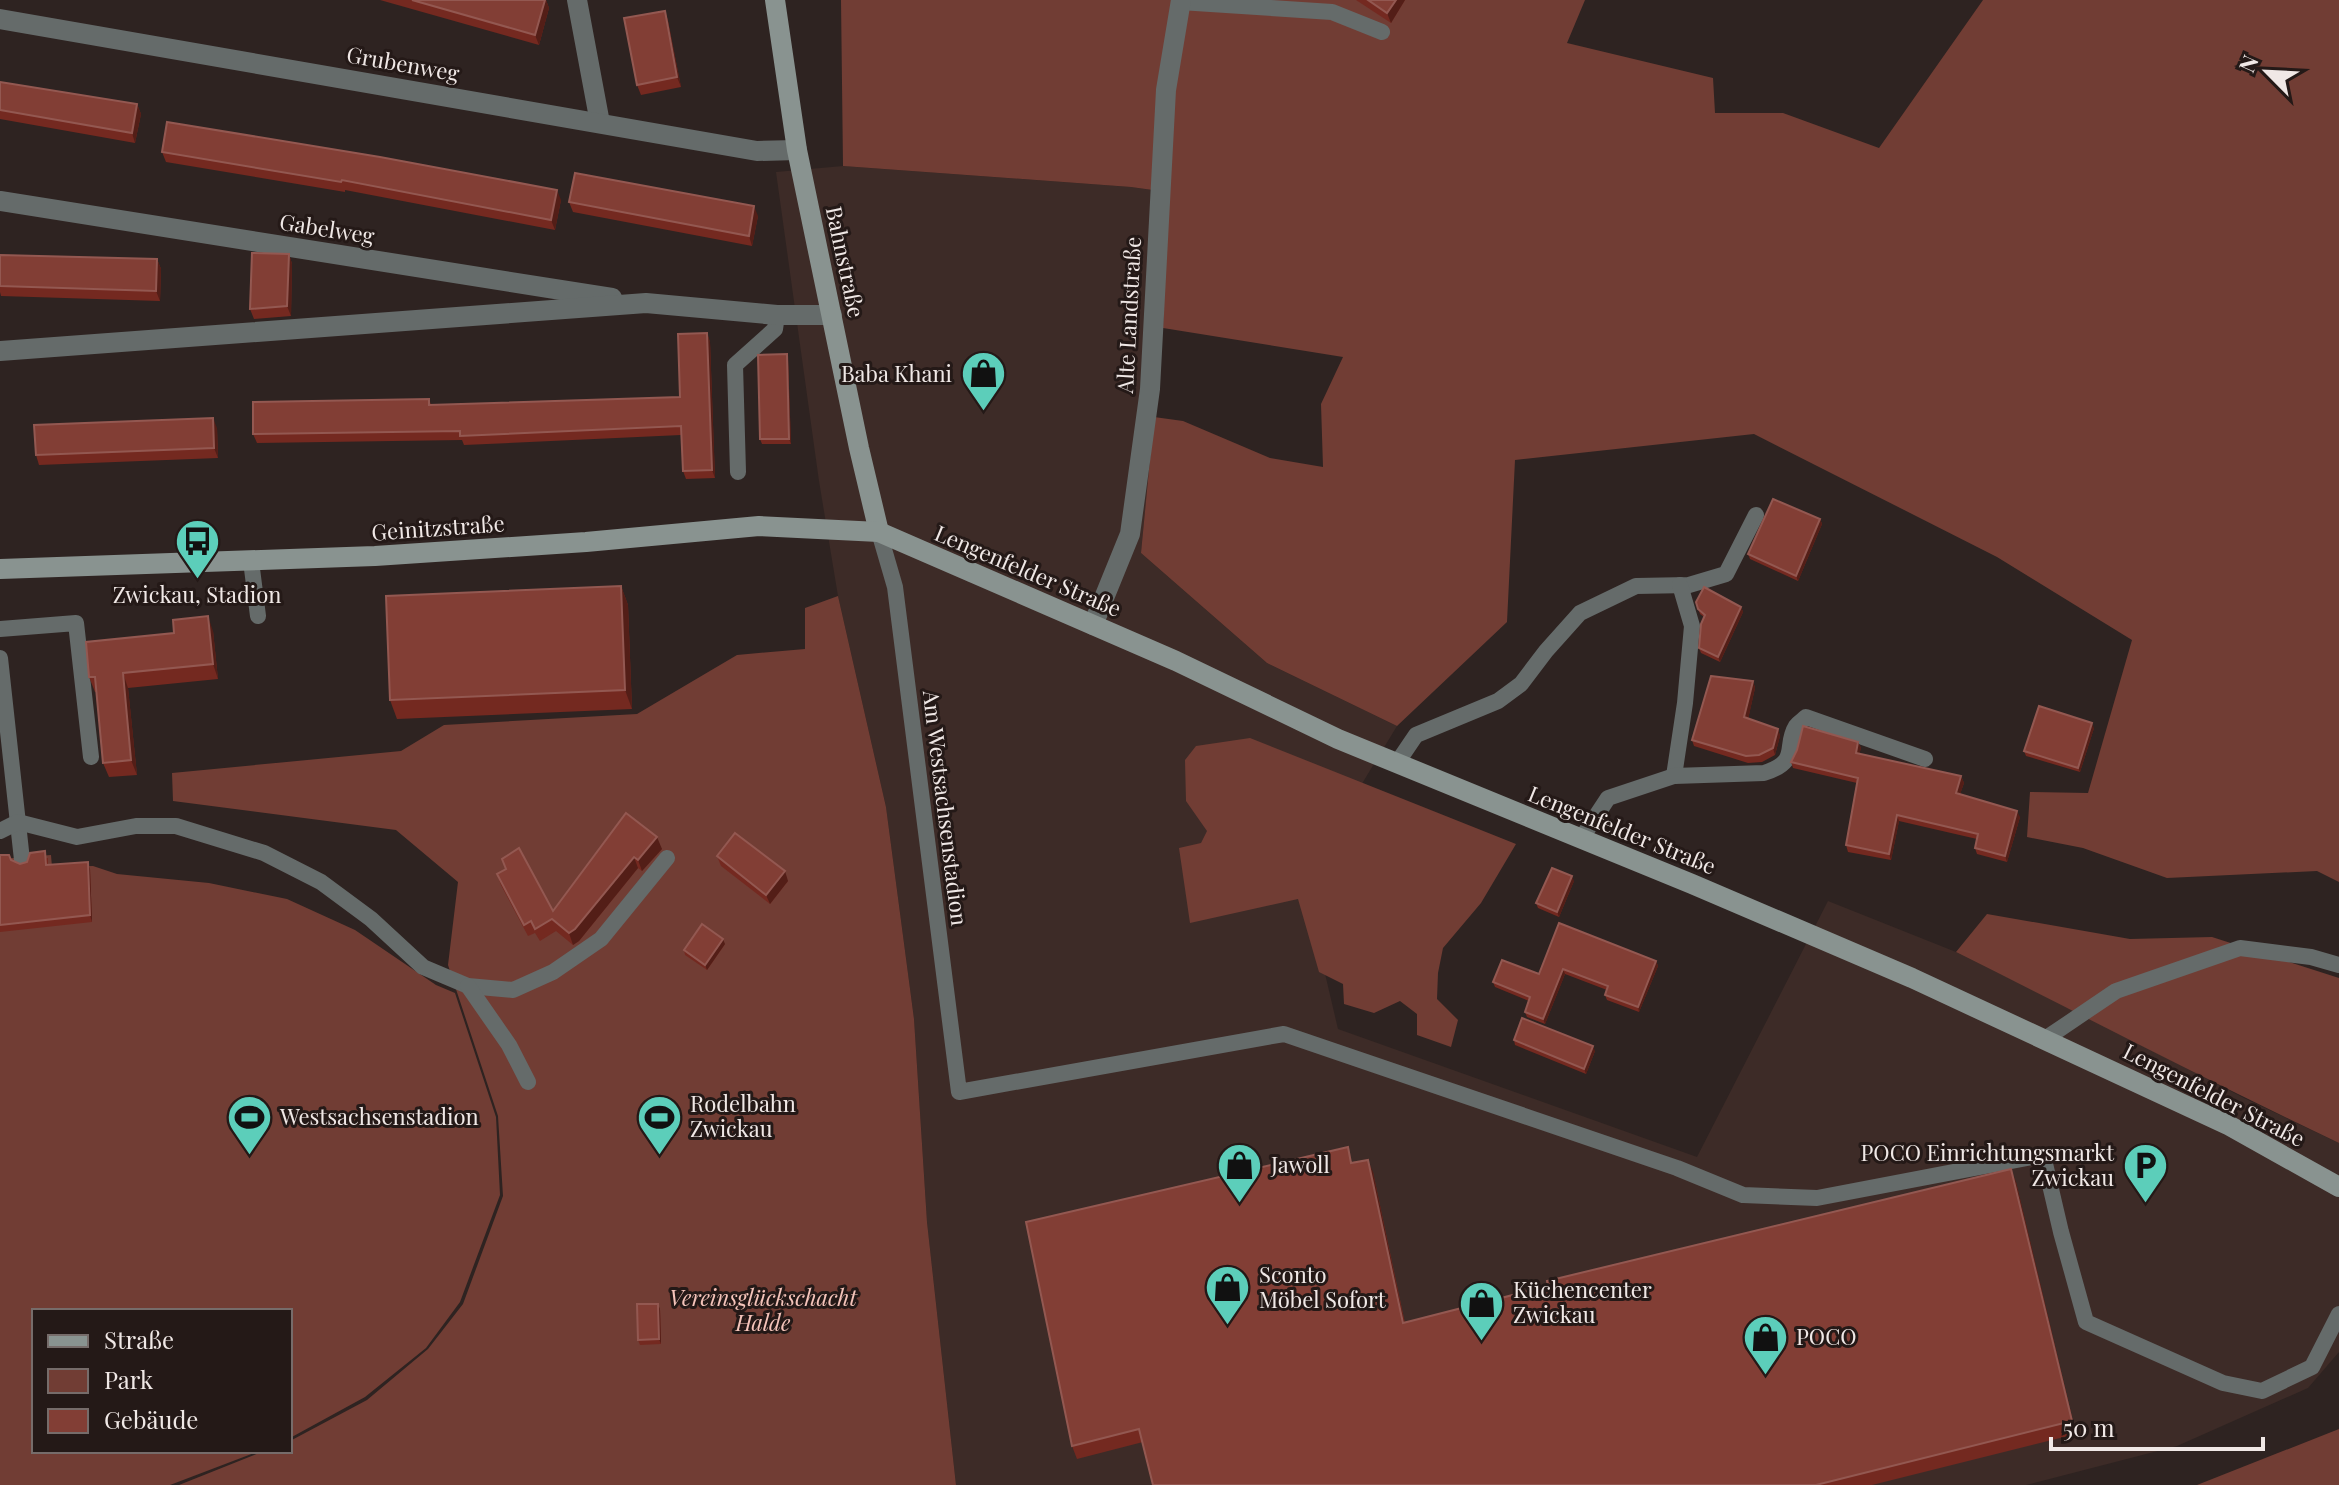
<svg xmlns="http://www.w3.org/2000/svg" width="2339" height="1485" viewBox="0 0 2339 1485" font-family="'Playfair Display',serif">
<rect width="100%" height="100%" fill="#2e2321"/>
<polygon fill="#3d2b27" points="843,166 1131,187 1167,192 1163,328 1141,553 1267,663 1397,726 1363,782 1307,897 1338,1029 1697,1157 1828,901 1956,952 2105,1026 2244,1098 2339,1143 2339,1352 2308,1388 2177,1446 2026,1485 956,1485 927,1222 914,1019 886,807 838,596 819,481 776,172"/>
<g fill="#713d34">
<polygon points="841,0 1585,0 1567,43 1713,78 1715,113 1783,113 1879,148 1983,0 2339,0 2339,882 2317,871 2167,878 2083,848 2027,837 2030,792 2088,793 2132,640 1997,557 1754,434 1515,460 1507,622 1397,726 1267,663 1141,553 1154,417 1183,421 1270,458 1323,467 1321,404 1343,357 1163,328 1167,192 1131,187 843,166"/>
<polygon points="838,596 886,807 914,1019 927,1222 956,1485 179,1485 264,1451 290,1451 290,1441 367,1400 428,1349 463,1304 503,1196 498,1116 448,965 458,882 396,830 173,801 172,773 401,751 444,725 637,714 737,655 805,649 805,608"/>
<polygon points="1250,738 1516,844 1481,903 1443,948 1438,973 1437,999 1458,1020 1451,1047 1417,1035 1417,1014 1400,1001 1374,1013 1344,1004 1343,984 1319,972 1298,899 1190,923 1179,848 1201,843 1207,831 1186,801 1185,760 1196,746"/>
<polygon points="51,855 52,867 93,866 117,874 209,883 287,899 355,930 436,985 455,993 496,1117 500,1195 460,1302 426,1348 365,1397 290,1438 290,1311 34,1311 34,1451 259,1451 170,1485 0,1485 0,859"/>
<path d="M1987,914L2130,939L2212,937L2339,978V1143C2210,1082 2084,1016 1956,952Z"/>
<polygon points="2339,1429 2339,1485 2197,1485"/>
</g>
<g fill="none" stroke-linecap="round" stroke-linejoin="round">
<g stroke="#656b6a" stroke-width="16">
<polyline points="1180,2 1332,12 1382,32"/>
<polyline points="738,472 735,365 775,329 777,315"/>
<polyline points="879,532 895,587 959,1092 1284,1034 1677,1168 1743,1195 1817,1198 2043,1155 2061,1232 2086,1322 2223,1383 2262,1391 2312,1367 2339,1314"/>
<polyline points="251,561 258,616"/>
<polyline points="0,629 76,623 91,757"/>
<polyline points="0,658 22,860"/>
<polyline points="1397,763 1416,735 1498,701 1521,684 1546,651 1580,613 1636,586 1689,585 1726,574 1756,515"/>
<polyline points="1674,776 1685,703 1692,626 1680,585"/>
<polyline points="0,831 18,822 77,837 136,826 176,826 264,853 321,882 371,919 423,967 468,986 513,990 553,972 601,939 667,858"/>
<path d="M1581,839L1608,798L1674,776L1764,773C1801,761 1783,747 1796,726C1799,722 1803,720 1806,717L1925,759"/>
<polyline points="468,986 509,1045 528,1082"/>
<polyline points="2045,1039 2116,991 2240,948 2311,957 2339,965"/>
</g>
<g stroke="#656b6a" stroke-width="20">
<polyline points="577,0 600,123"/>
<polyline points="0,19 757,151 797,150"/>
<polyline points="0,201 612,298"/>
<polyline points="0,351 646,303 777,315 832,315"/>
<polyline points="1093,625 1130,534 1150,389 1166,90 1181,0"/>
</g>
<g stroke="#899390" stroke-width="20">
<polyline points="775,0 797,150 859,448 879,532"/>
<polyline points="0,569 375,556 586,542 759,526 879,532 1176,661 1338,739 1692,884 1912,978 2230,1126 2339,1187"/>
</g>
</g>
<g fill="#742920">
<polygon points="380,0 546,0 549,8 539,45"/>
<polygon points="1356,0 1405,0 1391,23"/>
<polygon points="665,11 668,21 681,87 641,95 637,85"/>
<polygon points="0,82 137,104 141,114 135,143 0,119"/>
<polygon points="162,152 561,200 555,230 345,190 345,192 166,162"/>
<polygon points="569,202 758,216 752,246 573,212"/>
<polygon points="289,254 292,264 291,316 254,319 250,309"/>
<polygon points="0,255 157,259 161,269 160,301 1,296 0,292"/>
<polygon points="707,333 710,342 715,478 686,479 683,471 681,435 464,445 462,440 257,443 253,434 429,399 431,405 680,397"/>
<polygon points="788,359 791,444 762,444 760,439"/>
<polygon points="217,428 218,458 39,465 36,455"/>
<polygon points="1820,519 1822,524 1798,581 1750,559 1748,554"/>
<polygon points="621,586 628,605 632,709 397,719 390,700"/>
<polygon points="1696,602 1741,607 1743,612 1720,662 1701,653 1699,648 1704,617 1700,614"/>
<polygon points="213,631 218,679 128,688 137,775 109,777 103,763 96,692 95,692 89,677"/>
<polygon points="1753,681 1755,688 1748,719 1778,729 1780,736 1775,755 1762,762 1748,763 1694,746 1692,740"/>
<polygon points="2094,728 2080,772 2026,756 2024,751"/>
<polygon points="1858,742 1861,748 1859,754 1961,776 1964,783 1960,794 2020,817 2007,862 1977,854 1975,848 1977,839 1899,821 1891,860 1848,852 1846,845 1857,783 1793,768 1791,762"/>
<polygon points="626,813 662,849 642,871 638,868 579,941 573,945 556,931 540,941 535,933 528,936 501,885 497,874 553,911"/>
<polygon points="0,855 20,864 48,858 48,864 90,869 92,922 0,932"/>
<polygon points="717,856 788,881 770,904 721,866"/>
<polygon points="1574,881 1559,917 1538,908 1536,903"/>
<polygon points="1559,923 1656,961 1658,966 1639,1012 1607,1000 1605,995 1607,990 1565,974 1545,1024 1527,1017 1525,1012 1529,1001 1495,987 1493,982 1539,974"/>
<polygon points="725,944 707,970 685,955 684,950"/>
<polygon points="1514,1040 1595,1051 1586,1074 1515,1045"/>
<polygon points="1353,1162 1373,1172 1405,1323 2016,1182 2076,1434 1872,1485 1153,1485 1143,1442 1077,1459 1072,1446"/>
<polygon points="660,1309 661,1344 640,1345 638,1340"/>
</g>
<g fill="#531e17">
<polygon points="545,0 546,0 549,8 539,45 535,35"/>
<polygon points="1396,0 1405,0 1391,23 1387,13"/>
<polygon points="665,11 668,21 681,87 677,77"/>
<polygon points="137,104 141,114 135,143 132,133"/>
<polygon points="557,190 561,200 555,230 551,220"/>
<polygon points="754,206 758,216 752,246 749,236"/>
<polygon points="289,254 292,264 291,316 287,306"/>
<polygon points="157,259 161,269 160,301 156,291"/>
<polygon points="707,333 710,342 715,478 712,470"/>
<polygon points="787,354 788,359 791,444 789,439"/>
<polygon points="213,418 217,428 218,458 214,448"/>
<polygon points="1820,519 1822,524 1798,581 1796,576"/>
<polygon points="621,586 628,605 632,709 625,690"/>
<polygon points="1741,607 1743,612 1720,662 1718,657"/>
<polygon points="208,616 213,631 218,679 213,664"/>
<polygon points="123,673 128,688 137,775 131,760"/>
<polygon points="1753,681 1755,688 1747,724 1744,717"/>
<polygon points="2092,723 2094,728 2080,772 2078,768"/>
<polygon points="1778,729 1780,736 1775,755 1773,748"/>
<polygon points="1858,742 1861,748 1858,759 1856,753"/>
<polygon points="1961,776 1964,783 1958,800 1956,793"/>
<polygon points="2017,811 2020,817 2007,862 2005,856"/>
<polygon points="1897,815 1899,821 1891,860 1889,854"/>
<polygon points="657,837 662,849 642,871 638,860"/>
<polygon points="634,857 638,868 579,941 573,945 569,933"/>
<polygon points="88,862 90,869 92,922 90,915"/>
<polygon points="785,871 788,881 770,904 766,895"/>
<polygon points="1572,876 1574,881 1559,917 1557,912"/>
<polygon points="723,939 725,944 707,970 705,965"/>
<polygon points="1656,961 1658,966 1639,1012 1638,1007"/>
<polygon points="1563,969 1565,974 1545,1024 1543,1019"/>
<polygon points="1593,1046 1595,1051 1586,1074 1584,1069"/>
<polygon points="1368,1160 1373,1172 1407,1336 1403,1323"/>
<polygon points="2011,1169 2016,1182 2076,1434 2072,1421"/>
<polygon points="658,1304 660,1309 661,1344 659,1339"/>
</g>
<g fill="#823e35" stroke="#935851" stroke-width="2">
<polygon points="412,0 545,0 535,35"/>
<polygon points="1368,0 1396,0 1387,13"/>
<polygon points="665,11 677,77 637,85 624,18"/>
<polygon points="0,82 137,104 132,133 0,110"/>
<polygon points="167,122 380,157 557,190 551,220 342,180 341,182 162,152"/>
<polygon points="575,173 754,206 749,236 569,202"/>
<polygon points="252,253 289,254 287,306 250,309"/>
<polygon points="0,255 157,259 156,291 0,286"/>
<polygon points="707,333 712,470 683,471 681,426 460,436 460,431 253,434 253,402 429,399 429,405 680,397 678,334"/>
<polygon points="787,354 789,439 760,439 758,355"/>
<polygon points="213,418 214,448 36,455 34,425"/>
<polygon points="1773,499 1820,519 1796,576 1748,554"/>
<polygon points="621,586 625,690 390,700 386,596"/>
<polygon points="1704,587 1741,607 1718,657 1699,648 1701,624 1705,615 1698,609 1696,602"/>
<polygon points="208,616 213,664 123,673 131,760 103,763 95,677 89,677 86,642 174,633 173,620"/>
<polygon points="1711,676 1753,681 1744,717 1778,729 1773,748 1759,755 1746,756 1692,740"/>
<polygon points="2039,706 2092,723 2078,768 2024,751"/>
<polygon points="1803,726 1858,742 1856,753 1961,776 1956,793 2017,811 2005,856 1975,848 1978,834 1897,815 1889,854 1846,845 1858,778 1791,762 1797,750"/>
<polygon points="626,813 657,837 638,860 634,857 575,929 569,933 552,919 535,929 531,921 524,925 497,874 506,869 502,859 519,848 553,911"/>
<polygon points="735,833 785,871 766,895 717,856"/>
<polygon points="45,851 46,865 88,862 90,915 0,925 0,855 9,855 11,860 20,864 27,862 30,853"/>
<polygon points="1552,868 1572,876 1557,912 1536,903"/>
<polygon points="1559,923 1656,961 1638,1007 1605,995 1608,986 1563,969 1543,1019 1525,1012 1530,997 1493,982 1502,960 1539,974"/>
<polygon points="702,924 723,939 705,965 684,950"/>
<polygon points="1522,1018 1593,1046 1584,1069 1514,1040"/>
<polygon points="1348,1147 1351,1163 1368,1160 1403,1323 1548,1286 1547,1281 2011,1169 2072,1421 1816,1485 1153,1485 1139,1429 1072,1446 1026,1222"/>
<polygon points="637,1304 658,1304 659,1339 638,1340"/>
</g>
<defs>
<symbol id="shop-pin" viewBox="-11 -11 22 30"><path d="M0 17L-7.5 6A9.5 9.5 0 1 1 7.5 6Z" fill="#5cceba" stroke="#241917"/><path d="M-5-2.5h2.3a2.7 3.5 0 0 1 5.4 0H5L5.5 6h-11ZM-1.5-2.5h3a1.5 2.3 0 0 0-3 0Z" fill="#111"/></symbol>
<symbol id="bus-pin" viewBox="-11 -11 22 30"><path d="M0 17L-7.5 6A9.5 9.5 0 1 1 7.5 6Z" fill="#5cceba" stroke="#241917"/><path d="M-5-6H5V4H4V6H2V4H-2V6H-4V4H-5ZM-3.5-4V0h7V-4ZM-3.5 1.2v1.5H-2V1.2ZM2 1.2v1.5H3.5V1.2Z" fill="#111"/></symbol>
<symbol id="stadium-pin" viewBox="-11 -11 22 30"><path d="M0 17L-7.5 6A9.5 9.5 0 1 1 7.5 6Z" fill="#5cceba" stroke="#241917"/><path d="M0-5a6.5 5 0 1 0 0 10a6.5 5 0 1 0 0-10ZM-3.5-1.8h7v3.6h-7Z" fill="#111"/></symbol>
<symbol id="parking-pin" viewBox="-11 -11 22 30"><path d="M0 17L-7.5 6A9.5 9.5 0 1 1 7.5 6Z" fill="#5cceba" stroke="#241917"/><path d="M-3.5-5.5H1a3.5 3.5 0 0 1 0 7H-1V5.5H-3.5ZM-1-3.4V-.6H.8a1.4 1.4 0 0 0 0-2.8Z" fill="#111"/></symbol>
</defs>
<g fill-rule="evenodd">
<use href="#shop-pin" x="958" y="348" width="51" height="69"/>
<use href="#bus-pin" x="172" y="516" width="51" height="69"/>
<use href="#stadium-pin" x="224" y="1092" width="51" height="69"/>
<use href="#stadium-pin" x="634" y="1092" width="51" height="69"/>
<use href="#shop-pin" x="1214" y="1140" width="51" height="69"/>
<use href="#parking-pin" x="2120" y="1140" width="51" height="69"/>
<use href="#shop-pin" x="1202" y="1262" width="51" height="69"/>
<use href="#shop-pin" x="1456" y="1278" width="51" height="69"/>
<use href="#shop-pin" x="1740" y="1312" width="51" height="69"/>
</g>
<g text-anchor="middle" stroke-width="6" stroke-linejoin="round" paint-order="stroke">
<g font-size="22" fill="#f0e8e6" stroke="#241917">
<text transform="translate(403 64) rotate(10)" y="8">Grubenweg</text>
<text transform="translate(327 229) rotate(9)" y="8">Gabelweg</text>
<text transform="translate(845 262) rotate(78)" y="8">Bahnstraße</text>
<text transform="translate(1129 315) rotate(-87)" y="8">Alte Landstraße</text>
<text transform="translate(438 528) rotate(-4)" y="8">Geinitzstraße</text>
<text transform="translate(1028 571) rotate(23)" y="8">Lengenfelder Straße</text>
<text transform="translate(945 808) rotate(83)" y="8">Am Westsachsenstadion</text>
<text transform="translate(1622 830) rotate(22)" y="8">Lengenfelder Straße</text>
<text transform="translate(2214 1095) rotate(27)" y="8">Lengenfelder Straße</text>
</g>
<g font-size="22" fill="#f0e8e6" stroke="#241917" text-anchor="start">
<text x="952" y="382" text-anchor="end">Baba Khani</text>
<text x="197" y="603" text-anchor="middle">Zwickau, Stadion</text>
<text x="690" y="1112">Rodelbahn<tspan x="690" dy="25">Zwickau</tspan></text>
<text x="280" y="1125">Westsachsenstadion</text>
<text x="2114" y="1161" text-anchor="end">POCO Einrichtungsmarkt<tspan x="2114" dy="25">Zwickau</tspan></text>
<text x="1271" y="1173">Jawoll</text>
<text x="1259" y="1283">Sconto<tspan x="1259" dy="25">Möbel Sofort</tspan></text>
<text x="1513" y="1298">Küchencenter<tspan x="1513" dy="25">Zwickau</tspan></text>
<text x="1796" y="1345">POCO</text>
</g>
<g font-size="22" font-style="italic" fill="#f5c4ba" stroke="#241917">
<text x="763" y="1306">Vereinsglückschacht<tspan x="763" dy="25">Halde</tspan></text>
</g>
</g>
<rect x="32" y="1309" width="260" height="144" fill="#241917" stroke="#766c6a" stroke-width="2"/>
<rect x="48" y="1335" width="40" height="12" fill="#899390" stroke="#766c6a" stroke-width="2"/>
<text x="104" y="1349" font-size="24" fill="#f0e8e6">Straße</text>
<rect x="48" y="1369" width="40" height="24" fill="#713d34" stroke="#766c6a" stroke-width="2"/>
<text x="104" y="1389" font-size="24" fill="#f0e8e6">Park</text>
<rect x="48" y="1409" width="40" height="24" fill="#823e35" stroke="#766c6a" stroke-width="2"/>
<text x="104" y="1429" font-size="24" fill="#f0e8e6">Gebäude</text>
<g transform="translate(2267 72) rotate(294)" stroke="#241917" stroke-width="6" paint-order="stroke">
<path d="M0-6L14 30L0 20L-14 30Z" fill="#f0e8e6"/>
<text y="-12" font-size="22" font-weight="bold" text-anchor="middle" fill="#f0e8e6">N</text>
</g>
<path d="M2051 1437v12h212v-12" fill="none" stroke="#f0e8e6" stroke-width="4"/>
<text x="2063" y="1437" font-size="24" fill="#f0e8e6" stroke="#241917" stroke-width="6" paint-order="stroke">50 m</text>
</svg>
